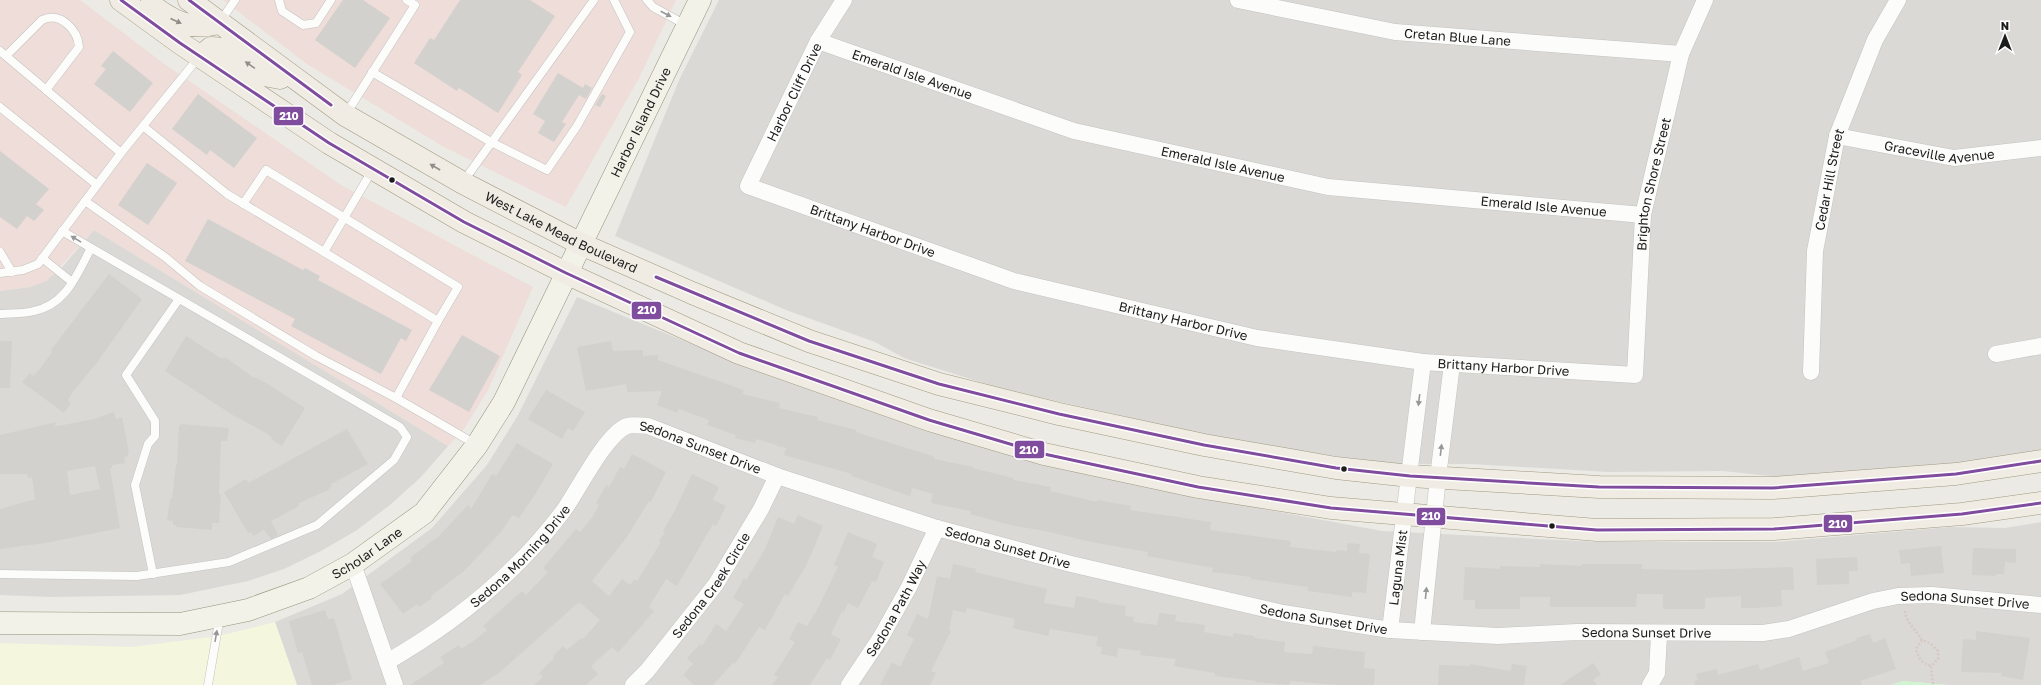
<svg xmlns="http://www.w3.org/2000/svg" width="2041" height="685" viewBox="0 0 2041 685" font-family="'Golos Text',sans-serif">
<rect width="100%" height="100%" fill="#ebeae4"/>
<g fill="#dad9d6">
<polygon points="719,0 2041,0 2041,451 1971,462 1779,477 1723,471 1608,472 1471,464 1385,464 1222,438 1002,389 904,358 875,342 786,310 615,236 680,78"/>
<polygon points="94,230 448,446 421,477 390,505 357,530 321,551 284,569 248,581 180,595 50,597 0,595 0,291 30,287 58,272"/>
<polygon points="577,297 765,374 925,431 1192,496 1382,531 1598,542 1776,542 1951,527 2005,528 2041,522 2041,685 1949,685 1903,681 1891,685 297,685 275,622 342,594 432,528 487,465 517,417"/>
</g>
<g fill="#eeddd8">
<polygon points="0,0 80,0 163,63 341,185 533,287 488,390 464,429 448,446 94,230 47,281 30,287 0,291"/>
<polygon points="223,0 676,0 639,78 566,207 444,147 307,64"/>
</g>
<polygon fill="#f4f6de" points="275,622 297,685 0,685 0,643 131,647 218,636"/>
<polygon fill="#d0f4d2" points="1903,681 1949,685 1891,685"/>
<g fill="#d3d1cd" fill-rule="evenodd">
<polygon points="343,0 363,0 390,18 355,68 315,40"/>
<polygon points="460,0 530,0 555,16 518,72 522,75 498,113 459,88 457,91 414,63 430,38 434,40"/>
<polygon points="113,51 153,83 130,112 94,84 106,69 101,66"/>
<polygon points="558,73 583,88 585,84 592,88 586,99 579,95 562,122 566,124 554,142 538,133 545,121 533,114"/>
<polygon points="198,94 257,138 234,168 210,150 207,155 172,129"/>
<polygon points="602,94 606,96 600,107 595,105"/>
<polygon points="0,151 49,189 36,204 44,210 34,221 27,216 17,229 0,217"/>
<polygon points="147,163 177,183 148,225 118,205"/>
<polygon points="208,219 303,270 305,268 320,276 318,280 412,330 406,341 401,338 381,374 291,326 295,319 185,261"/>
<polygon points="109,274 142,299 98,361 72,393 68,400 71,403 64,413 22,382 30,373 33,376 39,370 52,352 51,350 54,346"/>
<polygon points="462,335 500,356 469,412 429,390"/>
<polygon points="186,336 222,359 223,357 228,359 254,378 255,377 268,384 305,408 282,446 271,439 272,438 266,433 231,414 165,371"/>
<polygon points="0,341 12,341 10,388 0,388"/>
<polygon points="611,341 613,351 643,350 643,356 658,355 658,360 744,390 742,394 780,403 779,408 818,417 817,420 856,430 856,432 935,457 934,459 973,467 973,468 1013,478 1013,480 1051,487 1050,491 1097,502 1098,500 1131,506 1130,510 1211,522 1210,530 1291,541 1290,547 1336,552 1336,550 1347,551 1347,543 1360,544 1359,553 1370,554 1366,593 1352,592 1352,597 1308,591 1308,587 1251,579 1251,577 1212,572 1213,568 1147,556 1148,552 1091,542 1050,532 1010,525 970,514 971,511 931,503 933,494 912,488 910,496 851,476 852,474 784,455 786,448 777,446 777,445 756,439 755,443 735,438 736,435 707,425 709,420 679,409 677,413 657,405 662,391 627,392 626,384 586,391 577,347"/>
<polygon points="546,390 585,412 573,431 568,428 562,439 528,419"/>
<path d="M114,412L116,419L122,417L129,452L128,453V456L124,457L125,463L112,465V468H110L120,528L45,543L0,549V509L35,499L32,477L28,478L27,474H0V435L57,422L53,427L94,419ZM95,466L100,489L70,495L67,471Z"/>
<polygon points="181,424 229,428 227,441 221,441 219,495 221,494 219,523 212,523 212,530 176,527 176,525 173,525 173,521 167,520 170,499 172,499 176,465 177,465 179,426"/>
<polygon points="347,429 368,464 331,484 332,486 328,490 299,503 299,506 271,521 278,535 271,539 264,530 253,536 251,532 248,533 224,492 246,479 248,483"/>
<polygon points="517,443 553,464 536,493 519,518 512,515 502,531 464,571 431,596 432,598 419,607 417,604 403,614 380,584 412,561 410,558 439,536 468,505 471,509 492,474 496,476"/>
<polygon points="632,454 666,472 651,502 649,501 627,537 592,581 609,596 622,579 630,585 635,579 637,581 661,542 659,541 665,532 663,531 674,512 692,474 719,487 713,500 726,506 716,526 713,524 677,586 666,579 649,607 654,611 618,653 612,647 591,666 598,674 586,685 534,685 543,677 539,673 554,658 553,656 563,646 567,650 581,638 583,639 600,620 579,602 499,673 480,685 410,685 444,663 440,657 459,645 461,649 475,640 487,630 483,626 522,591 526,595 548,572 543,568 576,529 580,532 593,516 599,505 596,503 606,485 609,487 620,467 624,469"/>
<polygon points="798,515 823,526 807,564 788,596 785,594 765,630 759,627 735,664 733,663 713,685 694,685 683,675 693,664 687,658 700,644 702,646 716,624 726,631 744,604 733,598 744,578 746,580 765,549 778,517 794,524"/>
<polygon points="848,532 877,544 872,557 884,562 876,582 872,581 858,608 848,603 844,612 842,611 831,634 841,639 830,660 827,658 810,685 772,685 778,677 774,675 795,642 789,639 798,622 807,626 814,614 815,614 838,567 834,565"/>
<polygon points="1941,546 1944,573 1911,576 1910,563 1901,564 1899,550"/>
<polygon points="1973,548 2016,549 2016,563 2005,562 2004,574 1996,574 1995,576 1972,575"/>
<polygon points="1857,557 1858,571 1849,571 1849,584 1817,585 1816,559"/>
<polygon points="953,564 976,569 975,572 1047,589 1044,603 1074,608 1076,596 1098,600 1098,602 1126,606 1125,616 1134,617 1133,622 1157,625 1159,613 1176,615 1175,621 1205,625 1204,632 1233,637 1233,633 1255,636 1254,638 1285,642 1284,652 1312,654 1313,646 1365,652 1364,668 1375,669 1374,685 1336,685 1290,681 1289,685 1256,682 1256,681 1215,676 1215,673 1174,666 1176,659 1140,655 1141,651 1118,648 1117,657 1101,654 1102,647 1096,646 1098,637 1050,629 1048,636 1013,628 1015,619 967,608 966,613 953,610 949,630 951,631 931,671 936,673 930,685 880,685 892,662 900,667 914,639 907,635 917,614 928,619 937,576 950,579"/>
<polygon points="1540,564 1582,566 1582,564 1642,564 1642,569 1689,570 1793,567 1794,590 1781,590 1782,606 1756,608 1741,608 1741,596 1705,598 1705,609 1663,609 1663,594 1637,594 1636,607 1550,607 1550,597 1520,597 1520,609 1475,609 1475,600 1463,600 1465,567 1500,569 1500,566 1540,567"/>
<polygon points="325,610 328,619 334,618 352,679 333,685 312,685 302,652 298,653 289,621"/>
<polygon points="1976,631 2030,638 2023,680 2001,676 2002,673 1961,672 1963,639 1976,640"/>
<polygon points="1870,634 1873,643 1885,638 1896,669 1860,681 1862,685 1695,685 1694,681 1698,680 1696,674 1717,669 1718,675 1758,664 1760,670 1799,657 1803,671 1829,663 1825,652 1857,640 1856,638"/>
<polygon points="1593,663 1601,674 1593,680 1597,685 1560,685"/>
<polygon points="1470,664 1511,671 1512,664 1527,666 1524,685 1438,685 1439,665 1470,666"/>
</g>
<g fill="none" stroke-linecap="round" stroke-linejoin="round">
<defs>
<g id="lane">
<polyline points="279,0 282,11 303,25 316,23 331,0"/>
<polyline points="647,0 653,7 686,25"/>
<polyline points="220,22 235,0"/>
<polyline points="0,51 121,153"/>
<path d="M6,56L42,20C60,11 78,30 79,47L46,90"/>
<polyline points="372,72 491,142 547,170 577,126 630,32 614,0"/>
<polyline points="0,107 97,185"/>
<polyline points="346,114 415,5 407,0"/>
<polyline points="143,126 227,194 324,252 373,169"/>
<polyline points="463,182 594,0"/>
<polyline points="85,201 165,257 200,286 316,356 396,398 477,445"/>
<polyline points="243,204 266,170 458,287 438,321"/>
<polyline points="0,252 12,272"/>
<polyline points="324,252 438,321 396,398"/>
<polyline points="42,258 72,282"/>
<polyline points="0,273 23,270 38,264 121,153 199,57"/>
<path d="M0,314C11,313 24,314 34,311C67,304 77,274 91,248"/>
<polyline points="0,574 137,576 229,562 317,525 394,460 407,437 400,427 62,231"/>
<polyline points="153,574 135,485 148,444 155,436 155,421 126,375 179,299"/>
<polyline points="208,685 220,616"/>
</g>
<g id="street">
<path id="s1" d="M844,0L818,41L748,186L1014,281L1257,338L1423,362L1635,375L1643,215L1681,54L1705,0"/>
<path id="s2" d="M1238,0L1395,32L1681,54"/>
<path id="s3" d="M818,41L1074,131L1328,187L1643,215"/>
<path id="s4" d="M1837,136L1954,158L2041,148"/>
<polyline points="1996,354 2041,346"/>
<path id="s5" d="M1811,372L1815,251L1837,136L1875,40L1898,0"/>
<polyline points="353,564 395,685"/>
<path id="s6" d="M1390,630L1423,362"/>
<polyline points="1422,632 1438,477 1452,364"/>
<path id="s7" d="M387,662C455,623 517,573 564,510C579,489 605,435 627,426C633,424 642,426 648,426L777,476L937,528L1071,564L1283,613L1390,630L1498,636L1577,632L1763,633L1789,629L1873,601L1898,596L1932,595L2041,605"/>
<path id="s8" d="M633,685L647,671L716,584L761,509L777,476"/>
<path id="s9" d="M849,685L881,637L909,587L937,528"/>
<polyline points="1650,685 1657,673 1659,634"/>
</g>
<g id="secondary">
<path id="s10" d="M0,623L180,624L248,610L309,588L353,564L424,513L477,445L504,402L700,0"/>
</g>
<g id="primary">
<polyline points="121,0 180,43 329,143 464,222 566,273 739,353 929,420 1044,454 1198,487 1331,508 1597,530 1774,529 1962,514 2041,503"/>
<path id="s11" d="M189,0L345,115L463,183L581,244L692,293L809,341L939,384L1059,414L1204,445L1336,468L1410,476L1599,487L1773,488L1956,474L2041,461"/>
<path d="M151,5C175,23 189,30 219,23"/>
<polyline points="200,57 211,48 225,49 264,75 280,78"/>
</g>
</defs>
<use href="#lane" stroke="#c3c3c0" stroke-width="9"/>
<use href="#street" stroke="#c3c3c0" stroke-width="17"/>
<use href="#secondary" stroke="#91957c" stroke-width="23"/>
<use href="#primary" stroke="#a19981" stroke-width="23"/>
<g stroke="#d7c8c3" stroke-width="2.5" stroke-dasharray="2 2" stroke-linecap="butt">
<path d="M1905,611C1905,621 1917,631 1922,640L1931,644L1938,651V659L1931,666L1933,685"/>
<path d="M1922,640L1916,649C1919,659 1922,663 1931,666"/>
</g>
<use href="#lane" stroke="#fcfcfb" stroke-width="8"/>
<use href="#street" stroke="#fcfcfb" stroke-width="16"/>
<use href="#secondary" stroke="#f2f2e8" stroke-width="22"/>
<use href="#primary" stroke="#f0ece3" stroke-width="22"/>
<defs>
<g id="bus-1">
<polyline points="121,0 180,43 329,143 464,222 566,273 739,353 929,420 1044,454 1198,487 1331,508 1597,530 1774,529 1962,514 2041,503"/>
<polyline points="189,0 331,105"/>
<polyline points="656,277 809,341 939,384 1059,414 1204,445 1336,468 1410,476 1599,487 1773,488 1956,474 2041,461"/>
</g>
</defs>
<use href="#bus-1" stroke="#fff" stroke-width="6"/>
<use href="#bus-1" stroke="#804c9e" stroke-width="3"/>
</g>
<defs><path id="oneway-solid" d="M-6-.8H1V-3.2L6.5 0L1 3.2V.8H-6Z"/></defs>
<g fill="#979797">
<use href="#oneway-solid" transform="translate(666 14) rotate(28)"/>
<use href="#oneway-solid" transform="translate(76 239) rotate(-149)"/>
<use href="#oneway-solid" transform="translate(1419 400) rotate(97)"/>
<use href="#oneway-solid" transform="translate(1441 450) rotate(-83)"/>
<use href="#oneway-solid" transform="translate(1426 593) rotate(-84)"/>
<use href="#oneway-solid" transform="translate(216 636) rotate(-80)"/>
</g>
<g fill="#918e89">
<use href="#oneway-solid" transform="translate(176 21) rotate(25)"/>
<use href="#oneway-solid" transform="translate(250 65) rotate(-145)"/>
<use href="#oneway-solid" transform="translate(435 167) rotate(-150)"/>
</g>
<g fill="#1c1c1c" stroke="#fff" stroke-width="1.5">
<circle cx="392" cy="180" r="3.5"/>
<circle cx="1344" cy="469" r="3.5"/>
<circle cx="1552" cy="526" r="3.5"/>
</g>
<g text-anchor="middle" stroke-width="3" stroke-linejoin="round" paint-order="stroke">
<g font-size="13" fill="#1c1c1c" stroke="#fff">
<text dy="5" stroke="none"><textPath href="#s2" startOffset="223">Cretan Blue Lane</textPath></text>
<text dy="5" stroke="none"><textPath href="#s3" startOffset="100">Emerald Isle Avenue</textPath></text>
<text transform="translate(794 92) rotate(-64)" y="5">Harbor Cliff Drive</text>
<text dy="5" stroke="none"><textPath href="#s10" startOffset="900">Harbor Island Drive</textPath></text>
<text dy="5" stroke="none"><textPath href="#s4" startOffset="104">Graceville Avenue</textPath></text>
<text dy="5" stroke="none"><textPath href="#s3" startOffset="424">Emerald Isle Avenue</textPath></text>
<text dy="5" stroke="none"><textPath href="#s5" startOffset="194">Cedar Hill Street</textPath></text>
<text dy="5" stroke="none"><textPath href="#s1" startOffset="1314">Brighton Shore Street</textPath></text>
<text dy="5" stroke="none"><textPath href="#s3" startOffset="748">Emerald Isle Avenue</textPath></text>
<text dy="5" stroke="none"><textPath href="#s1" startOffset="342">Brittany Harbor Drive</textPath></text>
<text dy="5" stroke="none"><textPath href="#s11" startOffset="440">West Lake Mead Boulevard</textPath></text>
<text dy="5" stroke="none"><textPath href="#s1" startOffset="666">Brittany Harbor Drive</textPath></text>
<text dy="5" stroke="none"><textPath href="#s1" startOffset="990">Brittany Harbor Drive</textPath></text>
<text dy="5" stroke="none"><textPath href="#s7" startOffset="418">Sedona Sunset Drive</textPath></text>
<text dy="5" stroke="none"><textPath href="#s7" startOffset="742">Sedona Sunset Drive</textPath></text>
<text dy="5" stroke="none"><textPath href="#s10" startOffset="382">Scholar Lane</textPath></text>
<text dy="5" stroke="none"><textPath href="#s7" startOffset="171">Sedona Morning Drive</textPath></text>
<text dy="5" stroke="none"><textPath href="#s6" startOffset="63">Laguna Mist</textPath></text>
<text dy="5" stroke="none"><textPath href="#s8" startOffset="127">Sedona Creek Circle</textPath></text>
<text dy="5" stroke="none"><textPath href="#s7" startOffset="1714">Sedona Sunset Drive</textPath></text>
<text dy="5" stroke="none"><textPath href="#s9" startOffset="90">Sedona Path Way</textPath></text>
<text dy="5" stroke="none"><textPath href="#s7" startOffset="1066">Sedona Sunset Drive</textPath></text>
<text dy="5" stroke="none"><textPath href="#s7" startOffset="1390">Sedona Sunset Drive</textPath></text>
</g>
</g>
<g stroke="#fff" stroke-width="1.5">
<rect x="273" y="106" width="31" height="20" rx="4" fill="#804c9e"/>
<rect x="631" y="301" width="31" height="19" rx="4" fill="#804c9e"/>
<rect x="1014" y="440" width="31" height="19" rx="4" fill="#804c9e"/>
<rect x="1416" y="507" width="30" height="19" rx="4" fill="#804c9e"/>
<rect x="1823" y="514" width="30" height="19" rx="4" fill="#804c9e"/>
</g>
<g font-size="11" text-anchor="middle" font-weight="bold" fill="#fff">
<text x="289" y="120">210</text>
<text x="647" y="314">210</text>
<text x="1029" y="454">210</text>
<text x="1431" y="520">210</text>
<text x="1838" y="528">210</text>
</g>
<g transform="translate(2005 36)" stroke="#ffffff" stroke-width="3" paint-order="stroke">
<path d="M0-3L7 15L0 10L-7 15Z" fill="#1c1c1c"/>
<text y="-6" font-size="11" font-weight="bold" text-anchor="middle" fill="#1c1c1c">N</text>
</g>
</svg>
